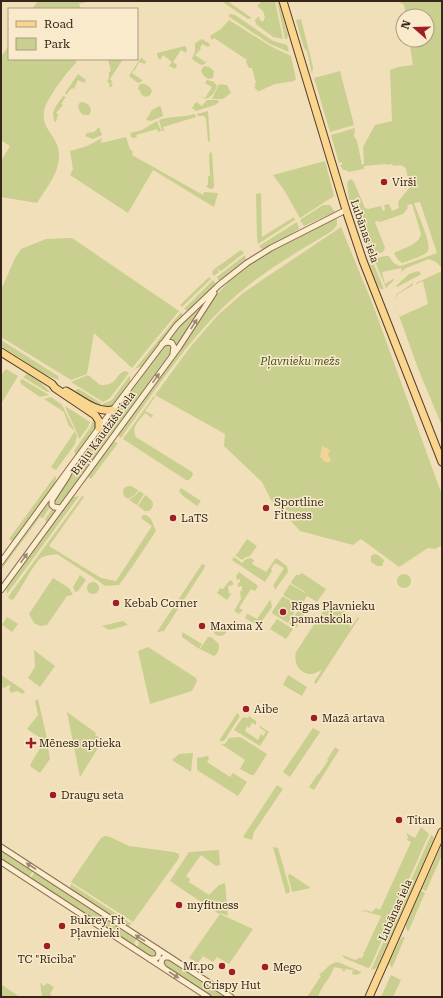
<svg xmlns="http://www.w3.org/2000/svg" width="443" height="998" viewBox="0 0 443 998" font-family="'Roboto Serif',serif">
<rect width="100%" height="100%" fill="#f1dfba"/>
<g fill="#c9cf8e">
<polygon points="38,1 90,1 79,4 81,9 32,9"/>
<polygon points="221,1 231,1 230,3 252,18 248,19"/>
<polygon points="262,1 275,1 283,39 273,37 256,24 255,20 258,17 260,17 259,19 263,22 265,17 263,11 257,6"/>
<polygon points="277,1 278,1 288,35 287,39 285,39"/>
<path d="M398,1H442V268L436,262L429,259L406,268L400,273L402,270L401,268L382,272L385,284L393,279L394,280L386,288L374,259C398,250 385,263 401,266L437,253L420,202L414,203C417,212 432,244 428,251C423,257 409,260 402,263L398,260L394,253C403,248 419,245 421,234L412,204L407,205L408,208L403,214L380,222L378,221L375,222L385,248L383,252L372,256L349,200L347,182L351,179L354,182L365,208L368,209L381,206L383,211L385,210L384,205L389,204L392,211L399,208L398,202L410,187L406,169C403,164 398,165 393,166L392,164L386,165V164L364,166V169L348,172L347,170H343L340,165H342V162L339,163L331,135L355,128L354,136L357,141L362,165L364,164L363,147L375,125L392,121L390,70L398,67L413,65L409,40H427V16H406L404,5Z"/>
<polygon points="230,14 235,15 273,41 287,45 289,52 270,44 228,16"/>
<polygon points="301,19 313,67 312,74 307,51 304,48 296,20"/>
<polygon points="229,20 272,47 291,56 296,79 294,81 275,84 257,92 258,90 256,90 254,86 256,86 254,84 256,83 252,68 249,68 246,62 247,60 214,38 212,40 210,36 221,29"/>
<polygon points="202,39 210,44 208,47 202,44 200,48 201,49 195,55 205,62 207,60 205,64 201,65 192,59 195,51 195,43"/>
<path d="M9,45V59H76V63C68,70 45,101 44,111C43,116 44,122 46,126C52,137 60,144 59,157C59,173 45,190 37,203L1,197V161L10,146L1,140V57Z"/>
<polygon points="185,46 187,49 186,53 181,50 173,62 177,65 175,69 169,66 172,62 163,55 160,60 157,56 157,53"/>
<polygon points="142,58 146,62 145,64 139,62 135,70 134,70 132,73 142,80 144,78 141,82 138,83 129,76 140,59"/>
<polygon points="107,59 123,59 110,79 112,81 111,83 113,85 111,87 109,86 110,84 107,82 109,78 109,72 111,71 108,59"/>
<polygon points="204,66 209,67 214,71 213,78 208,79 204,76 201,71"/>
<polygon points="340,71 354,125 330,132 314,78"/>
<polygon points="78,74 86,80 84,83 78,80 74,89 72,88 66,95 65,93"/>
<path d="M207,80L214,82L217,86C215,92 212,97 205,99L199,95L205,98L212,87L205,83Z"/>
<path d="M140,84C145,83 150,86 152,91L150,95L146,97L142,95L138,88Z"/>
<polygon points="219,84 227,85 231,93 223,99 212,99"/>
<path d="M63,96L66,97L61,104L63,105L56,113L58,114L56,122H55C50,111 57,105 63,96Z"/>
<polygon points="207,100 218,100 219,102 215,105 196,111 192,108 196,102 202,106"/>
<path d="M80,102C86,102 91,105 91,111L89,115H83L80,112L78,106Z"/>
<polygon points="159,106 161,107 163,116 151,121 146,120 152,110"/>
<polygon points="208,111 210,142 208,141 206,119 204,116 198,116 197,114"/>
<path d="M195,114L196,117L163,127L164,131H162L159,120C171,116 183,117 195,114Z"/>
<polygon points="157,121 161,131 158,132 157,129 136,135 137,137 134,138 131,137 130,133 142,130"/>
<polygon points="99,127 102,135 93,139 85,136 87,133 94,132"/>
<polygon points="126,137 130,149 133,152 132,155 203,195 204,192 218,193 214,207 153,170 128,213 70,175 73,169 70,151 87,146 102,138 101,143"/>
<polygon points="210,152 212,153 214,184 214,187 212,189 208,188 206,186 208,185 208,176 210,176 209,154 210,154"/>
<polygon points="325,161 334,196 300,218 284,190 273,175"/>
<polygon points="261,193 262,237 294,217 295,220 258,244 257,238 256,194"/>
<polygon points="323,205 330,205 335,212 304,226 300,220"/>
<path d="M337,218V225L332,231C301,250 267,269 239,293C191,334 157,388 121,438L119,437V433L208,305C234,271 269,251 307,232C316,227 327,221 337,218Z"/>
<polygon points="297,222 299,228 298,230 263,250 259,246"/>
<polygon points="341,227 373,305 442,495 442,545 435,549 428,548 399,567 361,539 353,545 300,531 271,500 262,482 224,446 225,434 155,395 191,346 218,315 243,293"/>
<polygon points="72,238 179,311 132,368 94,333 87,374 71,380 1,337 1,290 15,258 21,249 46,239"/>
<polygon points="241,250 244,253 221,271 217,268 219,272 214,276 212,273 213,270"/>
<polygon points="245,255 246,261 220,280 218,280 217,277"/>
<polygon points="372,260 384,289 381,289 378,286 370,265"/>
<polygon points="418,271 421,273 420,275 397,287 396,286 409,274"/>
<polygon points="442,271 442,426 419,371 394,302 397,294 413,283 413,285 398,294 394,302 399,317 428,304 423,281 416,284 416,283"/>
<polygon points="209,277 211,279 182,307 180,305"/>
<polygon points="213,280 215,283 214,286 188,311 184,309"/>
<polygon points="210,295 178,346 175,341 169,339 187,318"/>
<polygon points="181,312 183,316 175,324 142,366 135,369"/>
<polygon points="1,340 58,376 59,379 59,380 46,375 1,346"/>
<polygon points="169,345 171,346 173,349 171,352 83,473 81,472 83,460 81,458 165,346"/>
<polygon points="6,369 18,376 1,404 1,375"/>
<path d="M126,371L129,373L110,398L103,402L71,382L88,375L100,385C104,385 109,385 113,382C118,378 119,372 126,371Z"/>
<polygon points="27,374 40,382 50,392 47,392 23,377"/>
<polygon points="130,375 130,381 110,408 101,409 103,404 112,400"/>
<polygon points="22,379 49,395 40,397 21,384 20,381"/>
<polygon points="79,389 101,403 99,407 84,399 75,390"/>
<path d="M154,396L155,397L145,411L153,415L152,418L145,413C139,421 131,427 136,437L192,472L193,475L189,480H186L123,439Z"/>
<polygon points="51,397 62,405 75,431 77,436 75,444 56,470 51,467 75,431 69,426 64,412 44,399"/>
<path d="M65,406L90,422L88,427L79,439C76,428 69,417 65,406Z"/>
<polygon points="94,418 96,422 96,427 76,455 74,451 76,448 90,428"/>
<polygon points="115,442 118,443 91,479 87,476 111,443"/>
<polygon points="79,460 81,461 79,473 81,475 63,503 56,505 54,502"/>
<polygon points="55,476 56,478 55,484 13,542 9,539"/>
<polygon points="128,486 131,486 138,490 135,495 128,499 125,497 123,494 124,488"/>
<polygon points="181,488 201,501 197,506 183,496 179,491"/>
<polygon points="139,491 144,494 137,505 129,500 136,495"/>
<path d="M145,495C151,499 157,504 149,511H145L138,506Z"/>
<polygon points="79,496 7,594 6,587 71,499 73,497"/>
<path d="M82,496L84,497L49,546L101,578L116,581L152,526L141,518L143,515H146L151,519L156,531L132,567L119,585L105,586L97,580L57,554C52,555 46,555 41,558C35,562 20,590 14,599L11,600L8,597Z"/>
<polygon points="50,501 50,507 43,518 40,517 1,570 1,568"/>
<polygon points="52,509 56,511 1,586 1,584 46,523 45,519"/>
<polygon points="247,539 257,546 250,556 246,557 242,560 235,555 237,554"/>
<polygon points="374,554 378,555 384,560 382,566 377,566 371,562 371,556"/>
<polygon points="234,557 242,563 246,559 250,558 254,560 252,564 266,572 276,558 287,566 288,572 275,590 274,589 275,588 273,586 274,584 284,568 275,563 271,569 272,571 265,582 232,560"/>
<polygon points="202,564 205,565 205,567 164,631 157,632"/>
<polygon points="239,572 258,586 255,591 251,589 239,608 243,610 239,614 234,611 241,599 240,591 242,591 242,586 238,587 238,583 240,582 240,579 237,580 236,576"/>
<polygon points="302,573 326,589 317,602 307,596 301,606 283,595 290,584 305,593 305,592 292,584 291,582 296,575 299,575"/>
<circle cx="404" cy="581" r="7"/>
<polygon points="80,575 86,580 78,591 75,592 73,587"/>
<polygon points="53,578 69,588 73,595 67,596 47,625 40,626 34,623 29,614"/>
<polygon points="230,580 233,582 233,585 228,586 229,594 232,593 227,600 217,593 220,588 223,589"/>
<circle cx="93" cy="588" r="6"/>
<polygon points="282,597 284,597 298,606 288,623 273,614 272,612"/>
<polygon points="270,600 271,601 272,607 259,625 257,625 245,618 247,614 248,614 257,619"/>
<polygon points="300,607 306,611 296,628 289,624"/>
<path d="M331,607C344,606 352,616 350,628L358,617L359,618L316,684L314,682L322,670C319,671 316,673 313,674C300,675 293,663 296,652L322,612Z"/>
<polygon points="7,617 18,624 12,632 2,625"/>
<polygon points="277,619 293,629 286,639 270,629"/>
<polygon points="123,621 128,625 109,630 102,626"/>
<circle cx="220" cy="629" r="7"/>
<polygon points="182,632 202,644 199,649 182,637"/>
<path d="M208,637H211L219,644C219,649 218,654 214,656L200,649Z"/>
<polygon points="148,647 196,678 197,681 192,691 150,704 138,651"/>
<polygon points="34,650 55,666 40,687 28,678 35,667"/>
<polygon points="1,675 25,691 23,694 17,691 11,693 9,689 11,686 8,685 6,687 3,688 1,683"/>
<polygon points="288,675 307,687 302,696 283,685"/>
<polygon points="38,699 48,743 27,729 38,715 35,701"/>
<polygon points="67,712 96,733 95,735 103,740 80,777"/>
<polygon points="237,713 240,716 224,741 219,741"/>
<polygon points="249,716 256,721 256,725 252,723 249,728 247,726 245,731 258,740 261,734 263,736 266,732 259,727 260,726 269,732 260,746 234,730 243,717 248,718"/>
<polygon points="313,728 320,732 290,777 283,772"/>
<polygon points="240,737 267,754 254,775 251,775 240,769 245,760 221,744 225,744 229,738"/>
<polygon points="42,745 48,748 50,759 40,773 31,767 30,765"/>
<path d="M335,747L339,750L314,790L309,787L318,774H319C322,770 325,765 328,761L327,760Z"/>
<polygon points="193,753 191,772 172,760 179,754"/>
<polygon points="208,756 209,759 207,762 230,777 233,773 247,782 238,796 197,770 197,758"/>
<polygon points="277,785 283,789 254,832 252,840 243,837"/>
<polygon points="421,827 429,834 370,967 368,968 344,958 342,955 356,960 358,958 362,958 364,954 360,949 364,953 381,916 364,911 359,913 364,910 372,912 376,908 380,910 411,842 407,840 408,837 406,833 415,838"/>
<polygon points="431,835 433,836 434,839 377,967 375,969 371,970"/>
<polygon points="105,836 110,837 129,846 174,852 179,854 179,858 133,922 71,882 101,838"/>
<polygon points="442,844 442,855 426,891 422,889"/>
<polygon points="273,847 278,848 290,890 289,893 286,894"/>
<polygon points="1,850 33,871 29,877 1,859"/>
<polygon points="219,850 220,865 216,866 201,855 186,876 190,879 189,882 209,895 219,885 225,883 228,916 220,913 219,914 170,881 189,852"/>
<polygon points="35,872 137,939 134,943 136,945 135,946 31,878"/>
<polygon points="289,874 290,874 311,888 292,892 288,876"/>
<polygon points="71,884 132,924 128,926 125,924 72,890 70,887"/>
<polygon points="421,891 425,893 408,932 406,928 406,925"/>
<polygon points="220,914 253,929 229,964 217,957 213,962 203,956 198,963 189,958"/>
<polygon points="402,937 405,937 392,968 389,963 400,940"/>
<polygon points="139,940 155,950 155,955 151,956 137,947 139,944 138,943"/>
<polygon points="168,959 226,997 213,997 164,965 164,962"/>
<path d="M338,962L361,972V973L356,975L352,974L353,970L345,969V971H342L343,969L334,967C331,978 321,986 318,997L310,996L307,997L321,976L319,974C326,971 328,963 338,962Z"/>
<polygon points="391,975 401,980 393,997 381,997"/>
<polygon points="40,983 44,986 47,983 54,987 50,994 52,996 51,997 42,996"/>
<polygon points="1,985 2,985 20,997 1,997"/>
</g>
<polygon fill="#f0d594" points="322,446 330,450 328,455 331,459 330,462 325,462 320,457"/>
<g fill="none" stroke-linecap="round" stroke-linejoin="round">
<defs>
<g id="minor">
<polyline points="162,344 168,342 172,343 174,347 173,353"/>
<polyline points="61,508 54,507 52,505 52,500 67,477 69,473"/>
<polyline points="1,562 99,428 177,325 219,285 247,263 271,248 346,210"/>
<polyline points="1,590 179,347 214,293"/>
<polyline points="1,847 231,997"/>
<polyline points="1,862 208,997"/>
<polyline points="150,959 155,959 158,957 159,953 157,949"/>
<polyline points="163,967 161,964 162,959 165,957 169,957"/>
</g>
<g id="major">
<polyline points="283,1 346,210 363,261 442,462"/>
<polyline points="1,352 52,384 55,388 95,415 99,421 99,428"/>
<path d="M66,391C81,399 96,413 112,410"/>
<polyline points="369,997 442,832"/>
</g>
</defs>
<use href="#minor" stroke="#896e53" stroke-width="7"/>
<use href="#major" stroke="#563c28" stroke-width="9"/>
<use href="#minor" stroke="#fcedce" stroke-width="5"/>
<use href="#major" stroke="#f9d58d" stroke-width="7"/>
</g>
<defs><path id="oneway-solid" d="M-6-.8H1V-3.2L6.5 0L1 3.2V.8H-6Z"/></defs>
<g fill="#9a8a74">
<use href="#oneway-solid" transform="translate(194 324) rotate(-57)"/>
<use href="#oneway-solid" transform="translate(156 378) rotate(-54)"/>
<use href="#oneway-solid" transform="translate(24 558) rotate(-54)"/>
<use href="#oneway-solid" transform="translate(31 866) rotate(-147)"/>
<use href="#oneway-solid" transform="translate(140 938) rotate(-147)"/>
<use href="#oneway-solid" transform="translate(174 975) rotate(33)"/>
</g>
<g fill="#9d1e23" stroke="#f8eaca" stroke-width="1.5">
<circle cx="384" cy="182" r="4"/>
<circle cx="266" cy="508" r="4"/>
<circle cx="173" cy="518" r="4"/>
<circle cx="116" cy="603" r="4"/>
<circle cx="283" cy="612" r="4"/>
<circle cx="202" cy="626" r="4"/>
<circle cx="246" cy="709" r="4"/>
<circle cx="314" cy="718" r="4"/>
<path d="M29 737h4v4h4v4h-4v4h-4v-4h-4v-4h4z"/>
<circle cx="53" cy="795" r="4"/>
<circle cx="399" cy="820" r="4"/>
<circle cx="179" cy="905" r="4"/>
<circle cx="62" cy="926" r="4"/>
<circle cx="47" cy="946" r="4"/>
<circle cx="222" cy="966" r="4"/>
<circle cx="265" cy="967" r="4"/>
<circle cx="232" cy="972" r="4"/>
</g>
<g text-anchor="middle" stroke-width="3" stroke-linejoin="round" paint-order="stroke">
<g font-size="11" fill="#37271a" stroke="#f8eaca" text-anchor="start">
<text x="392" y="186">Virši</text>
<text x="274" y="506">Sportline<tspan x="274" dy="13">Fitness</tspan></text>
<text x="181" y="522">LaTS</text>
<text x="124" y="607">Kebab Corner</text>
<text x="291" y="610">Rīgas Pļavnieku<tspan x="291" dy="13">pamatskola</tspan></text>
<text x="210" y="630">Maxima X</text>
<text x="254" y="713">Aibe</text>
<text x="322" y="722">Mazā artava</text>
<text x="39" y="747">Mēness aptieka</text>
<text x="61" y="799">Draugu seta</text>
<text x="407" y="824">Titan</text>
<text x="187" y="909">myfitness</text>
<text x="70" y="924">Bukrey Fit<tspan x="70" dy="13">Pļavnieki</tspan></text>
<text x="47" y="963" text-anchor="middle">TC "Rīciba"</text>
<text x="214" y="970" text-anchor="end">Mr.po</text>
<text x="273" y="971">Mego</text>
<text x="232" y="989" text-anchor="middle">Crispy Hut</text>
</g>
<g font-size="11" fill="#37271a" stroke="#f8eaca">
<text transform="translate(365 231) rotate(71)" y="4">Lubānas iela</text>
<text transform="translate(103 433) rotate(-54)" y="4">Brāļu Kaudzīšu iela</text>
<text transform="translate(395 910) rotate(-66)" y="4">Lubānas iela</text>
</g>
<g font-size="11" font-style="italic" fill="#49551e" stroke="#f8eaca">
<text x="300" y="365">Pļavnieku mežs</text>
</g>
</g>
<rect width="443" height="998" fill="none" stroke="#37271a" stroke-width="4"/>
<rect x="8" y="8" width="130" height="52" fill="#f8eaca" stroke="#ab9c84"/>
<rect x="16" y="21" width="20" height="6" fill="#f9d58d" stroke="#ab9c84"/>
<text x="44" y="28" font-size="12" fill="#37271a">Road</text>
<rect x="16" y="38" width="20" height="12" fill="#c9cf8e" stroke="#ab9c84"/>
<text x="44" y="48" font-size="12" fill="#37271a">Park</text>
<g transform="translate(415 28) rotate(290)"><circle r="19" fill="#f8eaca" stroke="#ab9c84"/>
<path d="M0-3L7 15L0 10L-7 15Z" fill="#9d1e23"/>
<text y="-6" font-size="11" font-weight="bold" text-anchor="middle" fill="#37271a">N</text>
</g>
</svg>
